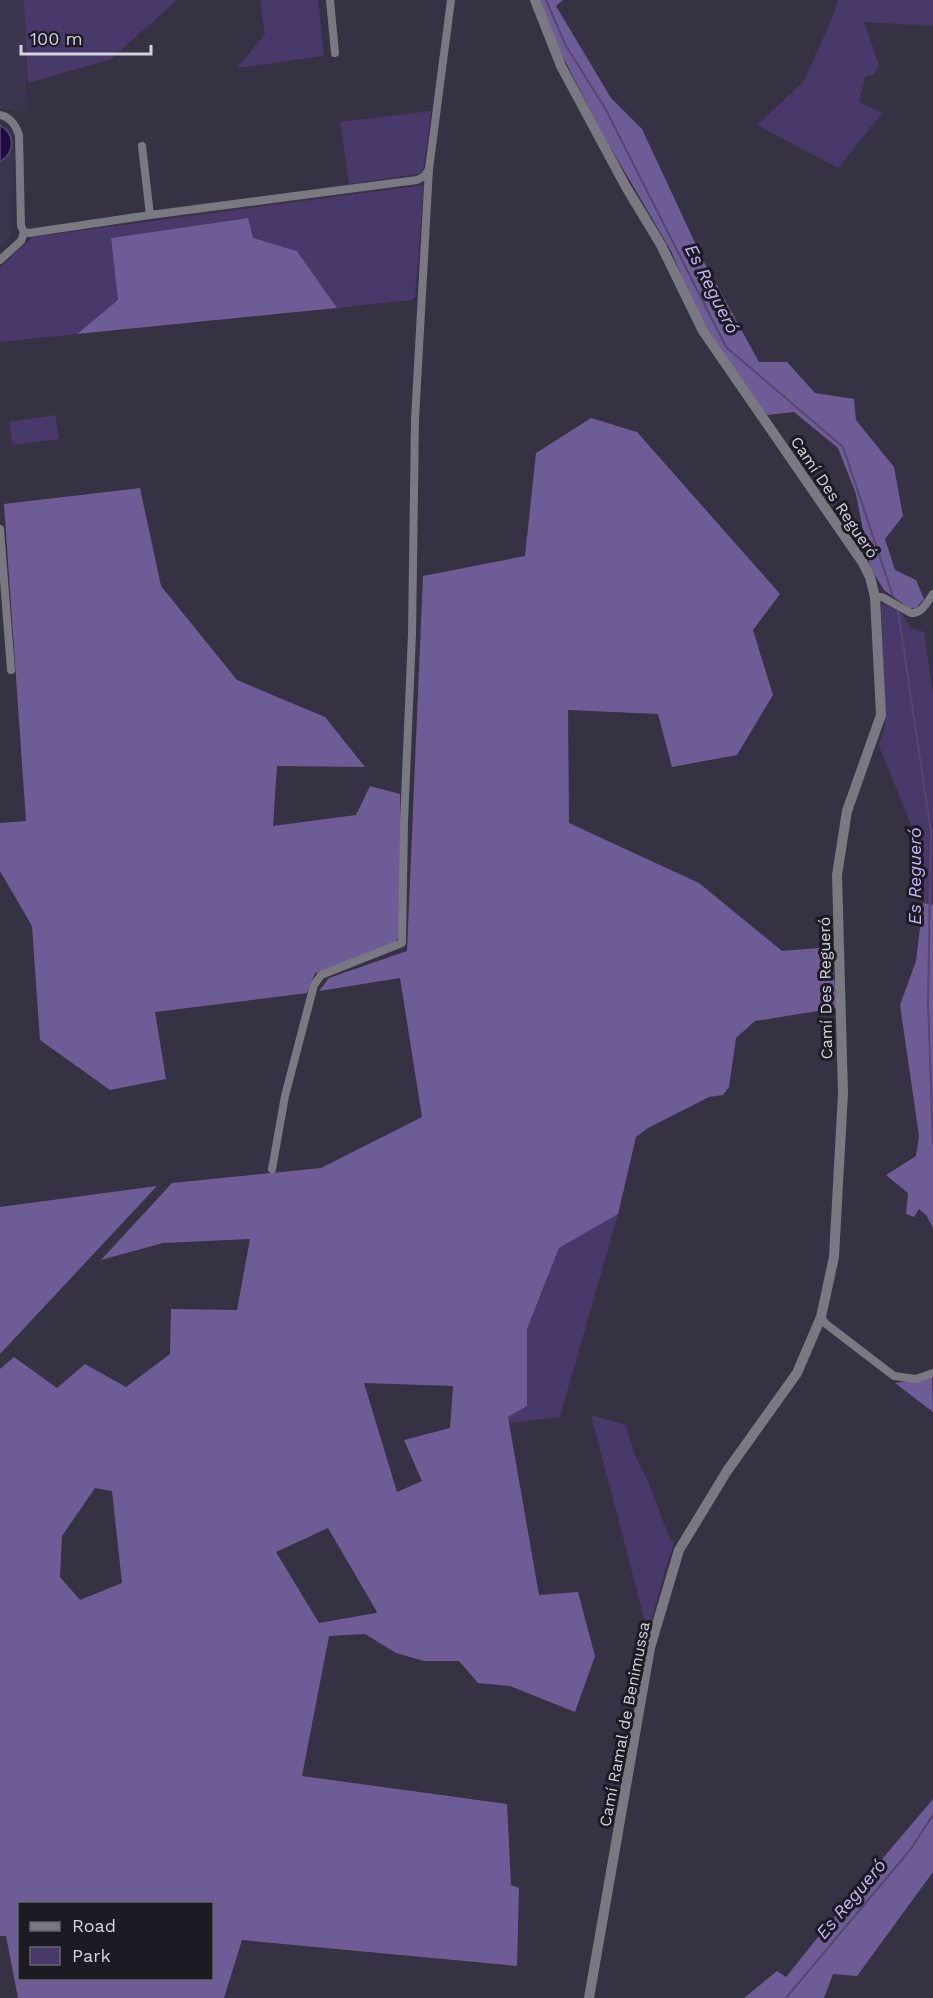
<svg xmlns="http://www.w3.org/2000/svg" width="933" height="1998" viewBox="0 0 933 1998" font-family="'Work Sans',sans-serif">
<rect width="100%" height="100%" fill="#363143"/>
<g fill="#3c354e">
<polygon points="0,0 24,0 27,113 0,108"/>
<polygon points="0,124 9,129 13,139 13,169 12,234 0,246"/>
</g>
<g fill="#49396b">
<polygon points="24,0 177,0 111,59 28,83"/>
<polygon points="260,0 318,0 324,56 237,68 265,34"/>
<polygon points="838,0 933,0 933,26 864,22 879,65 874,75 865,76 859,102 882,113 838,168 757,125 804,81 834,14"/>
<polygon points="431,111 423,173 349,184 340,122"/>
<polygon points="424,185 415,297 411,300 337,308 297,251 253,238 247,218 111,238 118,300 77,334 0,342 0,267 33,237"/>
<polygon points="55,415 59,439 13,445 9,422"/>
<path d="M881,604C896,607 905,614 910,628L924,632L933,695V905L923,903L924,884L920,847L879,746L885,726Z"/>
<polygon points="618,1214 560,1417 510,1423 508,1417 527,1406 527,1329 559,1248"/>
<polygon points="591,1415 626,1425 633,1451 648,1481 669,1537 674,1543 665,1570 648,1633"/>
</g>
<g fill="#6e5c97" fill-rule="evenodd">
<polygon points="538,0 563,0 556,6 611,98 642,129 703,260 759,362 787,362 815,393 854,399 856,420 894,467 903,516 885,539 895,570 916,580 924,599 916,608 909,608 884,590 870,567 856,494 838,448 794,412 767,415 715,344 690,296 671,251 605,138 553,38"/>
<polygon points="248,218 253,238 297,251 337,308 77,334 118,300 111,238"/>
<path d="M591,418L637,432L780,594L753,630L773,695L737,755L672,767L658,714L568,710L569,823L699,883L782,951L831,947L837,1008L755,1021L736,1038L729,1087L723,1095L709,1097L648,1128L636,1137L618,1214L559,1248L527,1329V1406L508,1417L539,1595L578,1592L595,1656L575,1712L510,1686L478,1683L459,1661H424L396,1653L365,1634L329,1636L302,1776L507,1804L511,1885L519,1888L517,1966L242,1940L224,1998H18L6,1936H0V1369L14,1357L57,1388L85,1364L126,1387L170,1354L171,1309L237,1310L250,1239L163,1243L101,1260L172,1183L321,1168L422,1117L400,978L319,991L329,978L407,951L423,576L525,556L536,453ZM364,1383L453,1386L450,1428L404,1440L422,1481L397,1492ZM95,1488L112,1491L122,1583L80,1600L60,1577L62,1536ZM328,1528L377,1612L376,1613L319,1623L276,1552ZM20,1904H212V1978H20Z"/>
<polygon points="140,488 161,586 237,680 325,717 365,767 277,766 273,826 356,815 370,786 400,794 401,933 394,945 315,973 307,993 155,1012 166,1079 110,1090 40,1040 32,926 0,871 0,823 26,821 4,504"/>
<polygon points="923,903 933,905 933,1228 926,1215 919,1209 914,1217 906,1214 908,1193 886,1175 916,1156 919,1136 900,1005 916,961"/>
<polygon points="157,1186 0,1354 0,1207"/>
<polygon points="932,1377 933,1412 895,1383"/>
<polygon points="933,1799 933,1872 857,1976 833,1974 824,1998 744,1998 777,1971 786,1977 855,1891"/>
</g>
<path fill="#210a3f" stroke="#57466e" stroke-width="1.5" d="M0,125C16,135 15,152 0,162Z"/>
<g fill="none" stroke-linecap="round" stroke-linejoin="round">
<g stroke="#57466e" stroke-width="2">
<polyline points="546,0 566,46 605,108 726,347 843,447 893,596"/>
<polyline points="898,611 931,832 928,1003 933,1144"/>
<polyline points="786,1998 910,1850 933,1815"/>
</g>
<g stroke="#7a7881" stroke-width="8">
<polyline points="330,0 335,53"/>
<path d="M0,115C10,117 16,126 19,135L21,226L24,232L29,233L150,215L417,180L425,176L429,169L451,0"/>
<polyline points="142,146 150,215"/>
<polyline points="0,260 21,241 24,232"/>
<polyline points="0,529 11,670"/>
<path d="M875,597H882L911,613C922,614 927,602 933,594"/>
<polyline points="272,1169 285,1096 314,985 321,975 402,943 404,822 412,634 415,419 429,169"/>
<polyline points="821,1317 826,1324 894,1376 916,1379 933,1373"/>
</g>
<polyline stroke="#7a7881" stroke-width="10" points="535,0 561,66 626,187 661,245 703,331 863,563 870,577 875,597 881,715 847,811 837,875 843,1093 834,1257 821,1317 797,1373 727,1471 679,1550 650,1648 589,1998"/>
</g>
<g text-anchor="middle" stroke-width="6" stroke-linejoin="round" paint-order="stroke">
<g font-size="16" fill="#d4d2dd" stroke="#1c1a22">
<text transform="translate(835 497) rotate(56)" y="6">Camí Des Regueró</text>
<text transform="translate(825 988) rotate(-91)" y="6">Camí Des Regueró</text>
<text transform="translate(624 1724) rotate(-79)" y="6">Camí Ramal de Benimussa</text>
</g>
<g font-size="18" font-style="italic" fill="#c7b3f9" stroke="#1c1a22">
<text transform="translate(712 289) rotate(63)" y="6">Es Regueró</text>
<text transform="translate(915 876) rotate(-90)" y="6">Es Regueró</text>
<text transform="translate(851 1899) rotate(-50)" y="6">Es Regueró</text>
</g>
</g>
<rect x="18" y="1902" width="195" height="78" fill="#1c1a22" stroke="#66646d" stroke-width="1.5"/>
<rect x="30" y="1922" width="30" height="9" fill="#7a7881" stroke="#66646d" stroke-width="1.5"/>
<text x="72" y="1932" font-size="18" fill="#d4d2dd">Road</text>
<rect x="30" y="1947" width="30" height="18" fill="#49396b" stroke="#66646d" stroke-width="1.5"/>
<text x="72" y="1962" font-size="18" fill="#d4d2dd">Park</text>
<path d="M21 45v9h130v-9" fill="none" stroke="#d4d2dd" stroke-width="3"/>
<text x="30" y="45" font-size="18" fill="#d4d2dd" stroke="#1c1a22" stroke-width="4.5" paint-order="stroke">100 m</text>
</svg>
